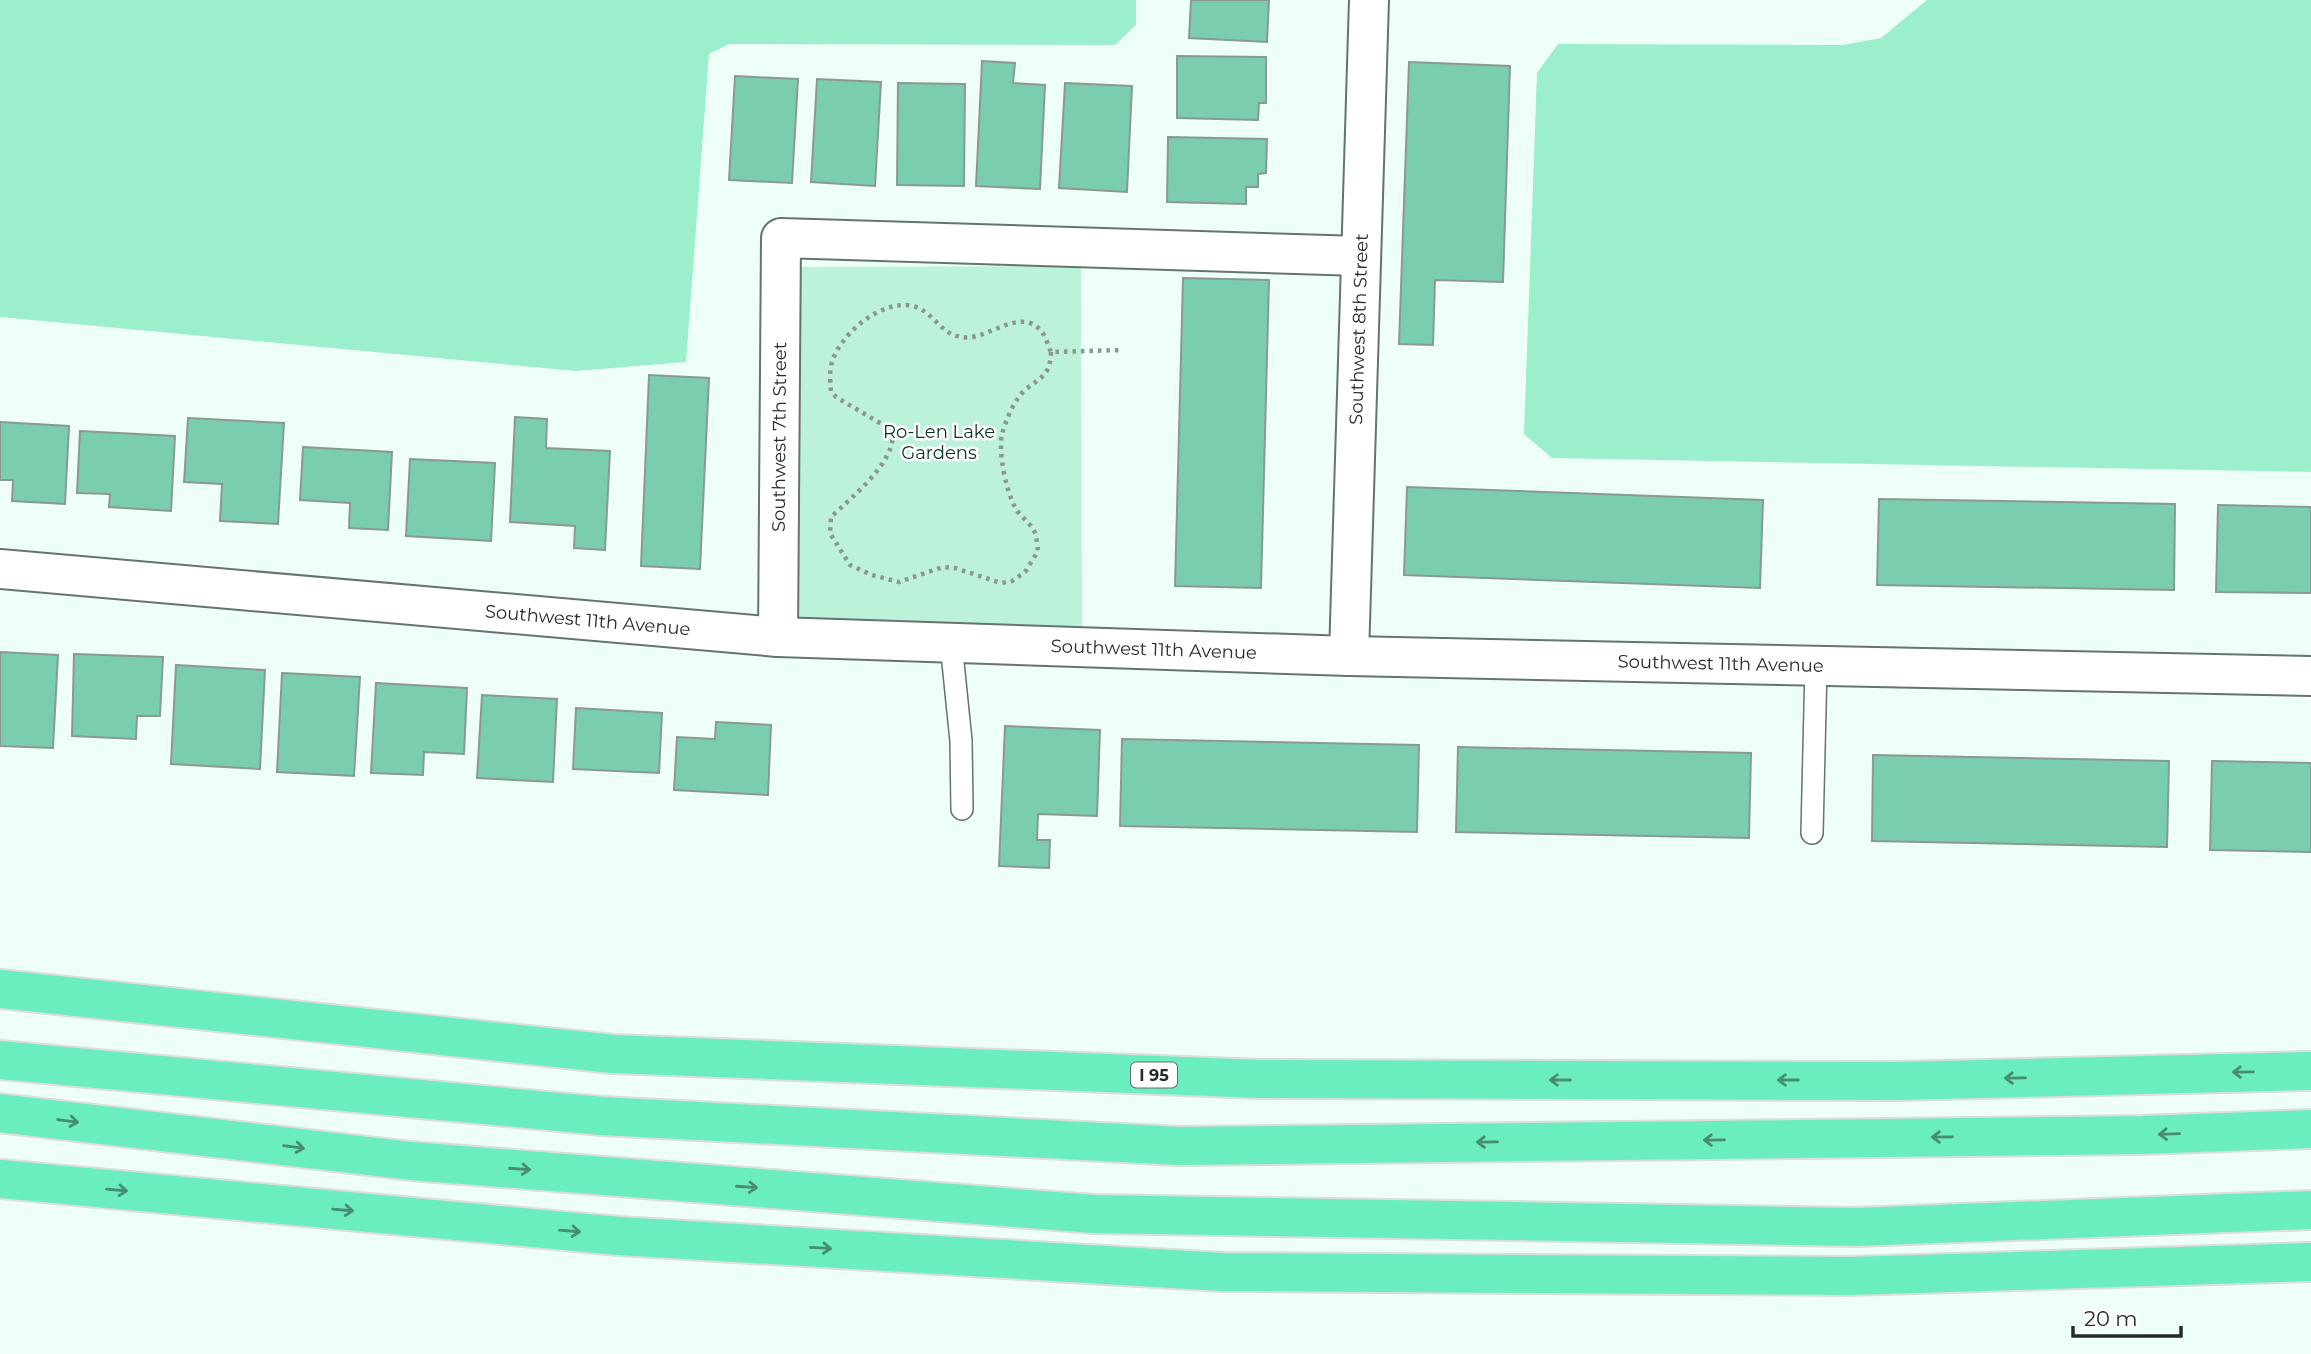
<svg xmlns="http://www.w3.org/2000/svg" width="2311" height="1354" viewBox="0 0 2311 1354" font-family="Montserrat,sans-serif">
<rect width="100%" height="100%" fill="#eefff7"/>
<polygon fill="#bcf2da" points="1081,266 1082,630 794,617 799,267"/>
<g fill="#9cefcd">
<polygon points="0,0 1136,0 1136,25 1115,45 729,44 709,54 686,362 576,371 0,317"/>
<polygon points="1927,0 2311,0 2311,472 1552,458 1524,434 1537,73 1558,44 1843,45 1881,38"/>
</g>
<g fill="#7bcead" stroke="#8a9992" stroke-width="2">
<polygon points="1191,0 1269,0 1267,42 1189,38"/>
<polygon points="1177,56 1266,57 1266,103 1259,103 1258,120 1177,118"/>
<polygon points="982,61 1015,63 1013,83 1045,85 1040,189 976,186"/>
<polygon points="1409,62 1510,66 1503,282 1435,280 1433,345 1399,344"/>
<polygon points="735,76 798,79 792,183 729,180"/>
<polygon points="817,79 881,82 875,186 811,182"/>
<polygon points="898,83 965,84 964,186 897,185"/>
<polygon points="1065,83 1132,86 1127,192 1059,188"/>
<polygon points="1168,137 1267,139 1266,173 1258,174 1258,187 1246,187 1246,204 1167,202"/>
<polygon points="1183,278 1269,280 1261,588 1175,586"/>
<polygon points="649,375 709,378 700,569 641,566"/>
<polygon points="515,417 547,419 546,448 610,451 605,550 574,548 575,526 510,522"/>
<polygon points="188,418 284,423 278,524 220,521 222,484 184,482"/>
<polygon points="0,422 69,426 65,504 12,501 13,480 0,480"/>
<polygon points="80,431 175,436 171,511 109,507 110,494 77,493"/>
<polygon points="303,447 392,452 388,530 349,528 350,503 300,500"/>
<polygon points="410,459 495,463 491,541 406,536"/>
<polygon points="1407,487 1763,500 1760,588 1404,575"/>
<polygon points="1879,499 2175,504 2174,590 1877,585"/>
<polygon points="2218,505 2311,507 2311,593 2216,592"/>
<polygon points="0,652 58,655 53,748 0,746"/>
<polygon points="74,654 163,657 160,716 137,716 136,739 72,736"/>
<polygon points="176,665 265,670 260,769 171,764"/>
<polygon points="282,673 360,677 354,776 277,772"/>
<polygon points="376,683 467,688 464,754 424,752 423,775 371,773"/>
<polygon points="482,695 557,699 553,782 477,778"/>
<polygon points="576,708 662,713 659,773 573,769"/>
<polygon points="716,722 771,725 768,795 674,790 677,737 715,739"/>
<polygon points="1005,726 1100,730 1097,816 1038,814 1037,840 1050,840 1049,868 999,866"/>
<polygon points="1122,739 1419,745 1417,832 1120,826"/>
<polygon points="1458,747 1751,753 1749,838 1456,832"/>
<polygon points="1873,755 2169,761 2167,847 1872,841"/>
<polygon points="2212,761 2311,763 2311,852 2210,850"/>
</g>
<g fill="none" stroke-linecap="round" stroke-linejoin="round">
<defs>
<g id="service">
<polyline points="951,643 961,741 962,809"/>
<polyline points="1812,833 1816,666"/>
</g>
<g id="minor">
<path id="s1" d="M0,569L778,637L1349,656L2311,676"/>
<path id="s2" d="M778,637L781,238L1361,256"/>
<path id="s3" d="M1349,656L1369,0"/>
</g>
<g id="motorway">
<polyline points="0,989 613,1054 1260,1079 1897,1081 2311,1071"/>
<polyline points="0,1060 602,1116 1179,1146 2142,1135 2311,1129"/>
<polyline points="0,1113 411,1161 1094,1214 1856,1227 2311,1210"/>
<polyline points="0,1179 619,1236 1223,1272 1849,1276 2311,1262"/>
</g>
</defs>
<use href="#service" stroke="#65746d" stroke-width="24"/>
<use href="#minor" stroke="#65746d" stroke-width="42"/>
<use href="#motorway" stroke="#dcdddd" stroke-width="42"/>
<path stroke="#8a9690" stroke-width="4.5" stroke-dasharray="3.5 5" stroke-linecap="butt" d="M1051,352C1050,376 1042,376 1025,390C1014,400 1006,420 1002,434C998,452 1006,492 1016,509C1020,516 1029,522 1033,529C1037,535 1037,544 1038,551L1025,572L1012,581L1001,583L955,568L943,567L899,582L872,575L850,565L830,533L831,517C853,496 891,466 893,436L885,426L836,397L831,391C830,381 829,369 833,359C843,332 882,299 913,306C932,311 939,331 957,336C984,346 1019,303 1042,332C1046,337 1048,346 1051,352L1123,350"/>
<use href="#service" stroke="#fff" stroke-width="21"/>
<use href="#minor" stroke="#fff" stroke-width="38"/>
<use href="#motorway" stroke="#6beebe" stroke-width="38"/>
</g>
<defs><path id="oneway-shaft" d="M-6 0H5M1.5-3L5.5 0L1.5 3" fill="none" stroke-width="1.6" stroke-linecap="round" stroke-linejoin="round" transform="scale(1.75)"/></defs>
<g stroke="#488c73">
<use href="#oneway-shaft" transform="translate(2243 1072) rotate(179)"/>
<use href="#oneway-shaft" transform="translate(2015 1078) rotate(179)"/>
<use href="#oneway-shaft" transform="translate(1560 1080) rotate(-180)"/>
<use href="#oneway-shaft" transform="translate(1788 1080) rotate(-180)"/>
<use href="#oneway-shaft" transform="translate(68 1121) rotate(7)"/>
<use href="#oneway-shaft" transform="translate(2169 1134) rotate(178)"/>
<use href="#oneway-shaft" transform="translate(1942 1137) rotate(179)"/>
<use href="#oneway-shaft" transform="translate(1714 1140) rotate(179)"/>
<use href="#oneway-shaft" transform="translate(1487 1142) rotate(179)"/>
<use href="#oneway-shaft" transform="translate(294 1147) rotate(7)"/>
<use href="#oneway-shaft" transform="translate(520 1169) rotate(4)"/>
<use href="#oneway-shaft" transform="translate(747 1187) rotate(4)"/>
<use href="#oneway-shaft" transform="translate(117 1190) rotate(5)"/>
<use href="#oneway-shaft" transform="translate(343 1210) rotate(5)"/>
<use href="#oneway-shaft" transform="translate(570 1231) rotate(5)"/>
<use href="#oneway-shaft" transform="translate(821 1248) rotate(3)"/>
</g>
<g text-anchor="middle" stroke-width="5" stroke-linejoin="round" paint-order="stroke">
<rect fill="#fff" stroke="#666b68" stroke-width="2" x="1131" y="1062.5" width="46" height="25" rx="5"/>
<g font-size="16" font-weight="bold" fill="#242b28">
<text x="1154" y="1081">I 95</text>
</g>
<g font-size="18" fill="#242b28" stroke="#fff">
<text dy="6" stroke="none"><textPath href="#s3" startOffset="327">Southwest 8th Street</textPath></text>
<text dy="6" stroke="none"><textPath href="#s2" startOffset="200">Southwest 7th Street</textPath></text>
<text dy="6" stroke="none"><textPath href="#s1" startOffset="590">Southwest 11th Avenue</textPath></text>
<text dy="6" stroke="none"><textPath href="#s1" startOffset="1157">Southwest 11th Avenue</textPath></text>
<text dy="6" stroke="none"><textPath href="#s1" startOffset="1724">Southwest 11th Avenue</textPath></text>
</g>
<g font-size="18" fill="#0c3325" stroke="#fff">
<text x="939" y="438">Ro-Len Lake<tspan x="939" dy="21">Gardens</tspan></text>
</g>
</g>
<path d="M2073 1326v10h108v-10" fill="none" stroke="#242b28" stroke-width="3.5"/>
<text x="2084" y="1326" font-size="21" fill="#242b28" stroke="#ffffff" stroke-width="5" paint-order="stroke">20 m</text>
</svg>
